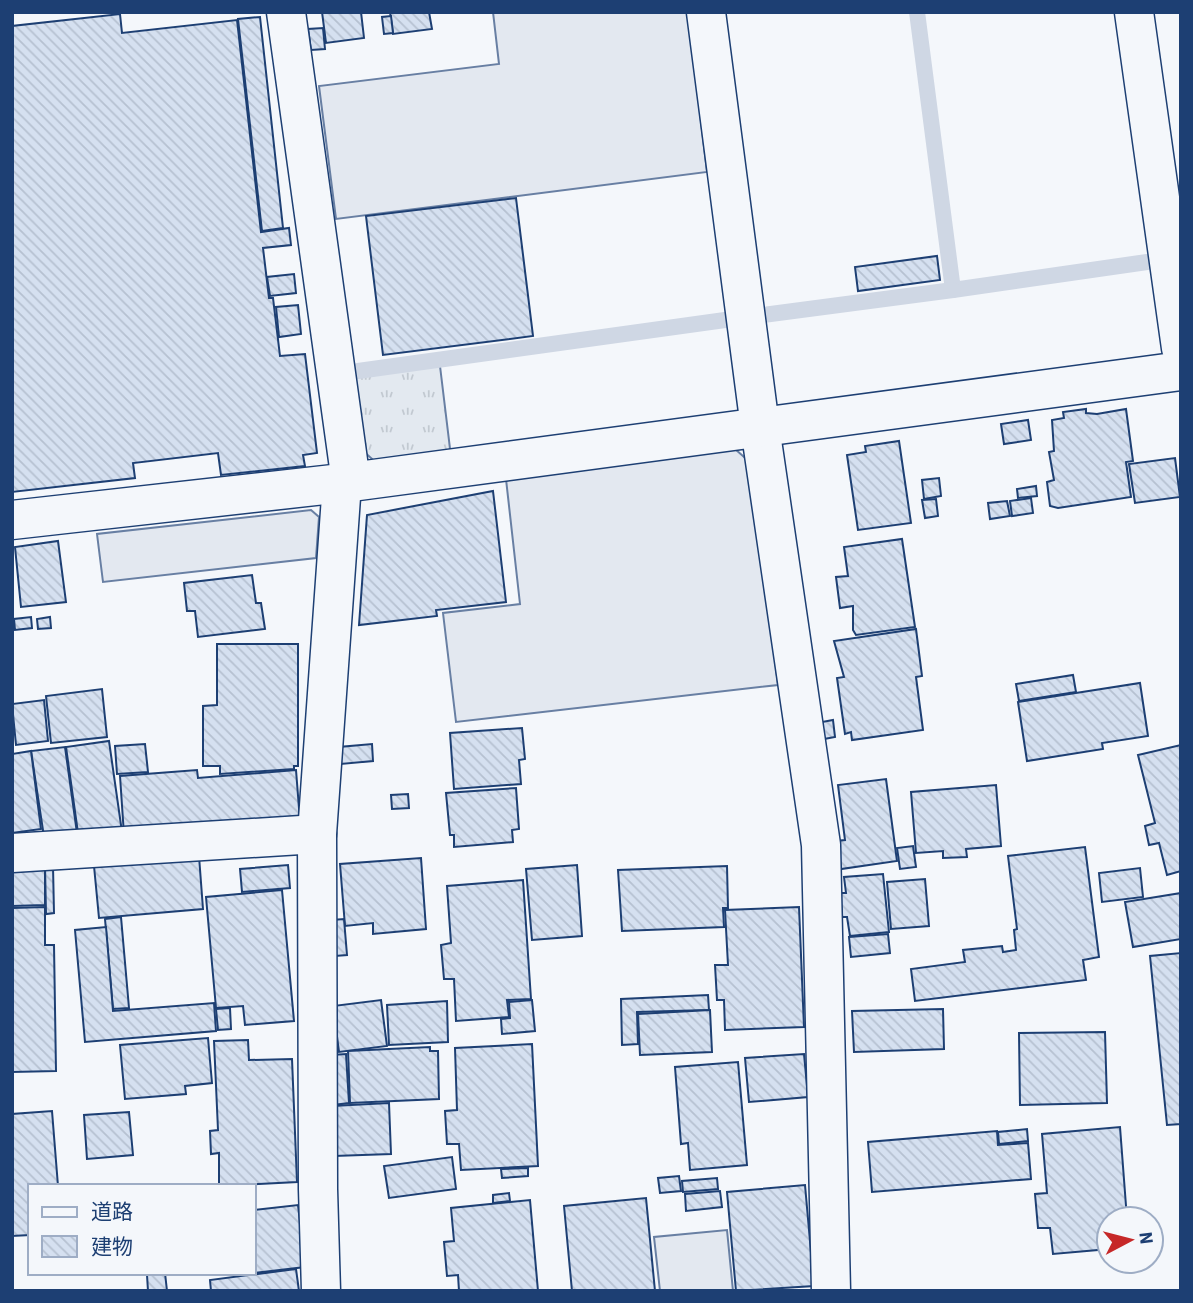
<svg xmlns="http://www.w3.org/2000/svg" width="1193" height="1303" viewBox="0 0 1193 1303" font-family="'Source Sans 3','Noto Sans JP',sans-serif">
<defs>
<pattern id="grass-tufts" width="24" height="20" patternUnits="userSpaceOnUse" patternTransform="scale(1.75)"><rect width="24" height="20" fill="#e3e9f0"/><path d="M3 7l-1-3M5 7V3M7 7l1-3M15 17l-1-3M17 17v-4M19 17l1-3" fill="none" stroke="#c2c9d1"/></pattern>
<pattern id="building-back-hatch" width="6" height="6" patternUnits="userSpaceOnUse" patternTransform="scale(1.75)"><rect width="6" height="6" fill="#d5e0f0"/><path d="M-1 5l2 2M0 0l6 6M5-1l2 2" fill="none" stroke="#b6c1d1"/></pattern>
</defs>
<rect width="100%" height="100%" fill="#f4f7fb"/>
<polygon fill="url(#grass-tufts)" stroke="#687fa3" stroke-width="2" points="440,366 451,457 380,466 362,450 353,377"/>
<g fill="#e3e8f0" stroke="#687fa3" stroke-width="2">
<polygon points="493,12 688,12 707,172 336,219 319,86 499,64"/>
<polygon points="735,449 752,464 778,685 456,722 443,613 520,604 506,479"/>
<polygon points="311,510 319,517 316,558 103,582 97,534"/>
<polygon points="727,1230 733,1291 660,1291 654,1237"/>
</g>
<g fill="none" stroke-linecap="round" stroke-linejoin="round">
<g stroke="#cfd7e4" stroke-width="16">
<polyline points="917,12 953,290 1147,262"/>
<polyline points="763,315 953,290"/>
<polyline points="358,371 725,320"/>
</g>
</g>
<g fill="url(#building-back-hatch)" stroke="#1d3f73" stroke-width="2">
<polygon points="322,12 361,12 364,38 326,43"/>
<polygon points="390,12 429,12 432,29 393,34"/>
<polygon points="120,14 122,33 237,20 261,232 289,228 291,245 263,248 269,298 273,298 280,356 305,354 317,453 303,455 305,466 221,475 218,453 133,463 135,478 12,492 12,26"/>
<polygon points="391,16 393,33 384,34 382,17"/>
<polygon points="260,17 283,228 262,231 238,19"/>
<polygon points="323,28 325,49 311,50 308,29"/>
<polygon points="516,198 533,336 383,355 366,216"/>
<polygon points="937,256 940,280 858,291 855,267"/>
<polygon points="294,274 296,293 270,296 267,277"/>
<polygon points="298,305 301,334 279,337 276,307"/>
<polygon points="1086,409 1086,413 1097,414 1126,409 1133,461 1126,462 1131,497 1058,508 1050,506 1047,482 1054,480 1049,452 1054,451 1052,420 1064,418 1063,412"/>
<polygon points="1028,420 1031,440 1004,444 1001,424"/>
<polygon points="899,441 911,523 858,530 847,455 866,452 865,446"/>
<polygon points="1175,458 1180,497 1135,503 1129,464"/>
<polygon points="939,478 941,496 924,499 922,480"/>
<polygon points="1036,486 1037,496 1018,498 1017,489"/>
<polygon points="493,491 506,602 436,610 437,616 359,625 367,515"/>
<polygon points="1031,498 1033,513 1012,516 1010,501"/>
<polygon points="936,499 938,516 925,518 922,500"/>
<polygon points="1007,501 1010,516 990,519 988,503"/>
<polygon points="902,539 915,627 856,635 853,630 853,606 840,608 836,577 848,576 844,547"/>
<polygon points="58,541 66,602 21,607 15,547"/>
<polygon points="252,575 256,603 261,603 265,629 198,637 195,611 187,611 184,583"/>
<polygon points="31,617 32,628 15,630 14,619"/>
<polygon points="50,617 51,628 38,629 37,619"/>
<polygon points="916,629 922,676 916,677 923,730 852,740 851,732 845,734 837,678 844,677 834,641"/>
<polygon points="217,644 298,644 298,766 294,766 294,769 220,774 220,766 203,766 203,706 217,705"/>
<polygon points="1073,675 1076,692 1019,701 1016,684"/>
<polygon points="1140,683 1148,736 1102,743 1103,749 1027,761 1018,702"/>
<polygon points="102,689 107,737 51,743 46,696"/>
<polygon points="44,700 48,741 16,745 12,704"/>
<polygon points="833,720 835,737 824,739 822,722"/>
<polygon points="522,728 525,759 519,760 521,784 454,789 450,733"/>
<polygon points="109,741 122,832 78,833 66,747"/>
<polygon points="145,744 148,772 117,774 115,746"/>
<polygon points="372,744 373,761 341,764 339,747"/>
<polygon points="1181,745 1181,871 1167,875 1159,843 1149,845 1145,826 1155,823 1138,755"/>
<polygon points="65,747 77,833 44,837 31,751"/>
<polygon points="31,751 41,829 12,833 12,754"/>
<polygon points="197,770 198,778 296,770 300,821 124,835 120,776"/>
<polygon points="886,779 897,861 841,869 836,841 845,840 838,785"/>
<polygon points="996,785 1001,846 966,849 967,857 943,858 943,851 916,853 911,792"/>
<polygon points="516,788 519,829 512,830 513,842 454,847 454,835 450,835 446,793"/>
<polygon points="408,794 409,808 392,809 391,795"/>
<polygon points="913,846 916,867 900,869 897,848"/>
<polygon points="1085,847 1099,957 1083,960 1086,980 915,1001 911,969 965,962 963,950 1002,946 1003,952 1016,950 1014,930 1017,929 1008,856"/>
<polygon points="199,856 203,909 99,918 94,866"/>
<polygon points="421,858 426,929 373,934 373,923 345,926 340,864"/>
<polygon points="288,865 290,888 242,892 240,869"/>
<polygon points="577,865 582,936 532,940 526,869"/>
<polygon points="45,866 45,905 12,906 12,867"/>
<polygon points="45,866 53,866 54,913 46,914"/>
<polygon points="727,866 728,908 723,908 724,927 622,931 618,870"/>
<polygon points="1140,868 1143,897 1102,902 1099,873"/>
<polygon points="883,874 889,932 850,936 847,917 842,917 840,893 846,893 844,877"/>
<polygon points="925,879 929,926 891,929 887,882"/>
<polygon points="523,880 531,999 507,1000 509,1017 456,1021 454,979 444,979 441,945 451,943 447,886"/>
<polygon points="282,890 294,1021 245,1025 243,1006 216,1008 206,897"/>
<polygon points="1181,893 1181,939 1133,947 1125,902"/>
<polygon points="45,907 45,945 54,945 56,1071 12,1072 12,908"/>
<polygon points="799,907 804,1027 725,1030 724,1000 717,1000 715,965 728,965 725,910"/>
<polygon points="121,917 129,1008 113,1009 105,919"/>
<polygon points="344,919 347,955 335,956 332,920"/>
<polygon points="106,927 113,1011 214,1003 216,1031 85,1042 75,930"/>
<polygon points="888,934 890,953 851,957 849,937"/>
<polygon points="1181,953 1181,1124 1167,1125 1150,956"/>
<polygon points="708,995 709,1010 637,1012 638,1044 622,1045 621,999"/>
<polygon points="381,1000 387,1046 339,1052 333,1006"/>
<polygon points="532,1000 535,1031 502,1034 501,1019 510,1018 509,1002"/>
<polygon points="447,1001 448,1042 389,1045 387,1005"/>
<polygon points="230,1008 231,1029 218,1030 216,1009"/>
<polygon points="943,1009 944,1049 854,1052 852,1011"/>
<polygon points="710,1010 712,1052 640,1055 638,1014"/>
<polygon points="1105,1032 1107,1103 1020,1105 1019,1033"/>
<polygon points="208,1038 212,1083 185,1086 186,1094 125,1099 120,1045"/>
<polygon points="248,1040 249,1060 292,1059 297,1182 219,1186 219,1153 211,1154 210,1131 218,1130 214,1041"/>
<polygon points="532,1044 538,1166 461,1170 459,1144 447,1144 445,1111 457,1110 455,1048"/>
<polygon points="430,1047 430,1051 438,1051 439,1099 350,1103 348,1051"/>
<polygon points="346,1054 349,1103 333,1105 331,1055"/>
<polygon points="804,1054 808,1097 749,1102 745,1058"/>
<polygon points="738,1062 747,1165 690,1170 688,1143 681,1144 675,1067"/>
<polygon points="389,1103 391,1154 334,1156 332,1106"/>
<polygon points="52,1111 58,1186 30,1186 30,1235 12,1236 12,1114"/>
<polygon points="129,1112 133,1155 87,1159 84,1115"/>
<polygon points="1120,1127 1127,1219 1109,1219 1109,1249 1053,1254 1050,1228 1038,1228 1035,1194 1047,1193 1042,1134"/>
<polygon points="1027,1129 1028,1141 999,1144 998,1132"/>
<polygon points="997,1131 998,1145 1028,1143 1031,1179 872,1192 868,1142"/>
<polygon points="452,1157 456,1189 389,1198 384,1166"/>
<polygon points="528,1168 528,1176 502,1178 501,1169"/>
<polygon points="679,1176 681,1191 660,1193 658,1178"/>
<polygon points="717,1178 718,1189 683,1192 682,1181"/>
<polygon points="805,1185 814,1286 736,1291 727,1192"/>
<polygon points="720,1191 722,1207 686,1211 685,1194"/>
<polygon points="509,1193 510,1201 493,1203 493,1195"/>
<polygon points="646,1198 655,1291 572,1291 564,1206"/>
<polygon points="530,1200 538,1291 459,1291 458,1275 447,1276 444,1242 454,1241 451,1208"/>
<polygon points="298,1205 305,1267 253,1273 254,1210"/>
<polygon points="296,1269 299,1291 211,1291 210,1280"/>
<polygon points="165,1273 167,1291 148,1291 147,1275"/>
</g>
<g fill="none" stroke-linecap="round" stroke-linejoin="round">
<defs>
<g id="minor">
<polyline points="286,12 351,482"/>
<polyline points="706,12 760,427 821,845 831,1291"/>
<polyline points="1134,12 1181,348"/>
<polyline points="12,520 351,482 1181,371"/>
<polyline points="12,853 317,834"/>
<polyline points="321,1291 318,1189 317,834 342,483"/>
</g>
</defs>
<use href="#minor" stroke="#1d3f73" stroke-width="41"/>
<use href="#minor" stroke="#f4f7fb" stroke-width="38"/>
</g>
<rect width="1193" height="1303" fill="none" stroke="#1d3f73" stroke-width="28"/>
<rect x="28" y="1184" width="228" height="91" fill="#f4f7fb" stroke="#9eadc5" stroke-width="2"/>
<rect x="42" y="1207" width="35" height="10" fill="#f4f7fb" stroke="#9eadc5" stroke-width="2"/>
<text x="91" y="1219" font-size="21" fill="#1d3f73">道路</text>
<rect x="42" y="1236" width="35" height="21" fill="url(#building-back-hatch)" stroke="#9eadc5" stroke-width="2"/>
<text x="91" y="1254" font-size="21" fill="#1d3f73">建物</text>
<g transform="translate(1130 1240) rotate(83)"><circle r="33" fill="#f4f7fb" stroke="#9eadc5" stroke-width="2"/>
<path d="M0-5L12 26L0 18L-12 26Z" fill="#c62828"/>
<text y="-10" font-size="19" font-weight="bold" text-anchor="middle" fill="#1d3f73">N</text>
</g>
</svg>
